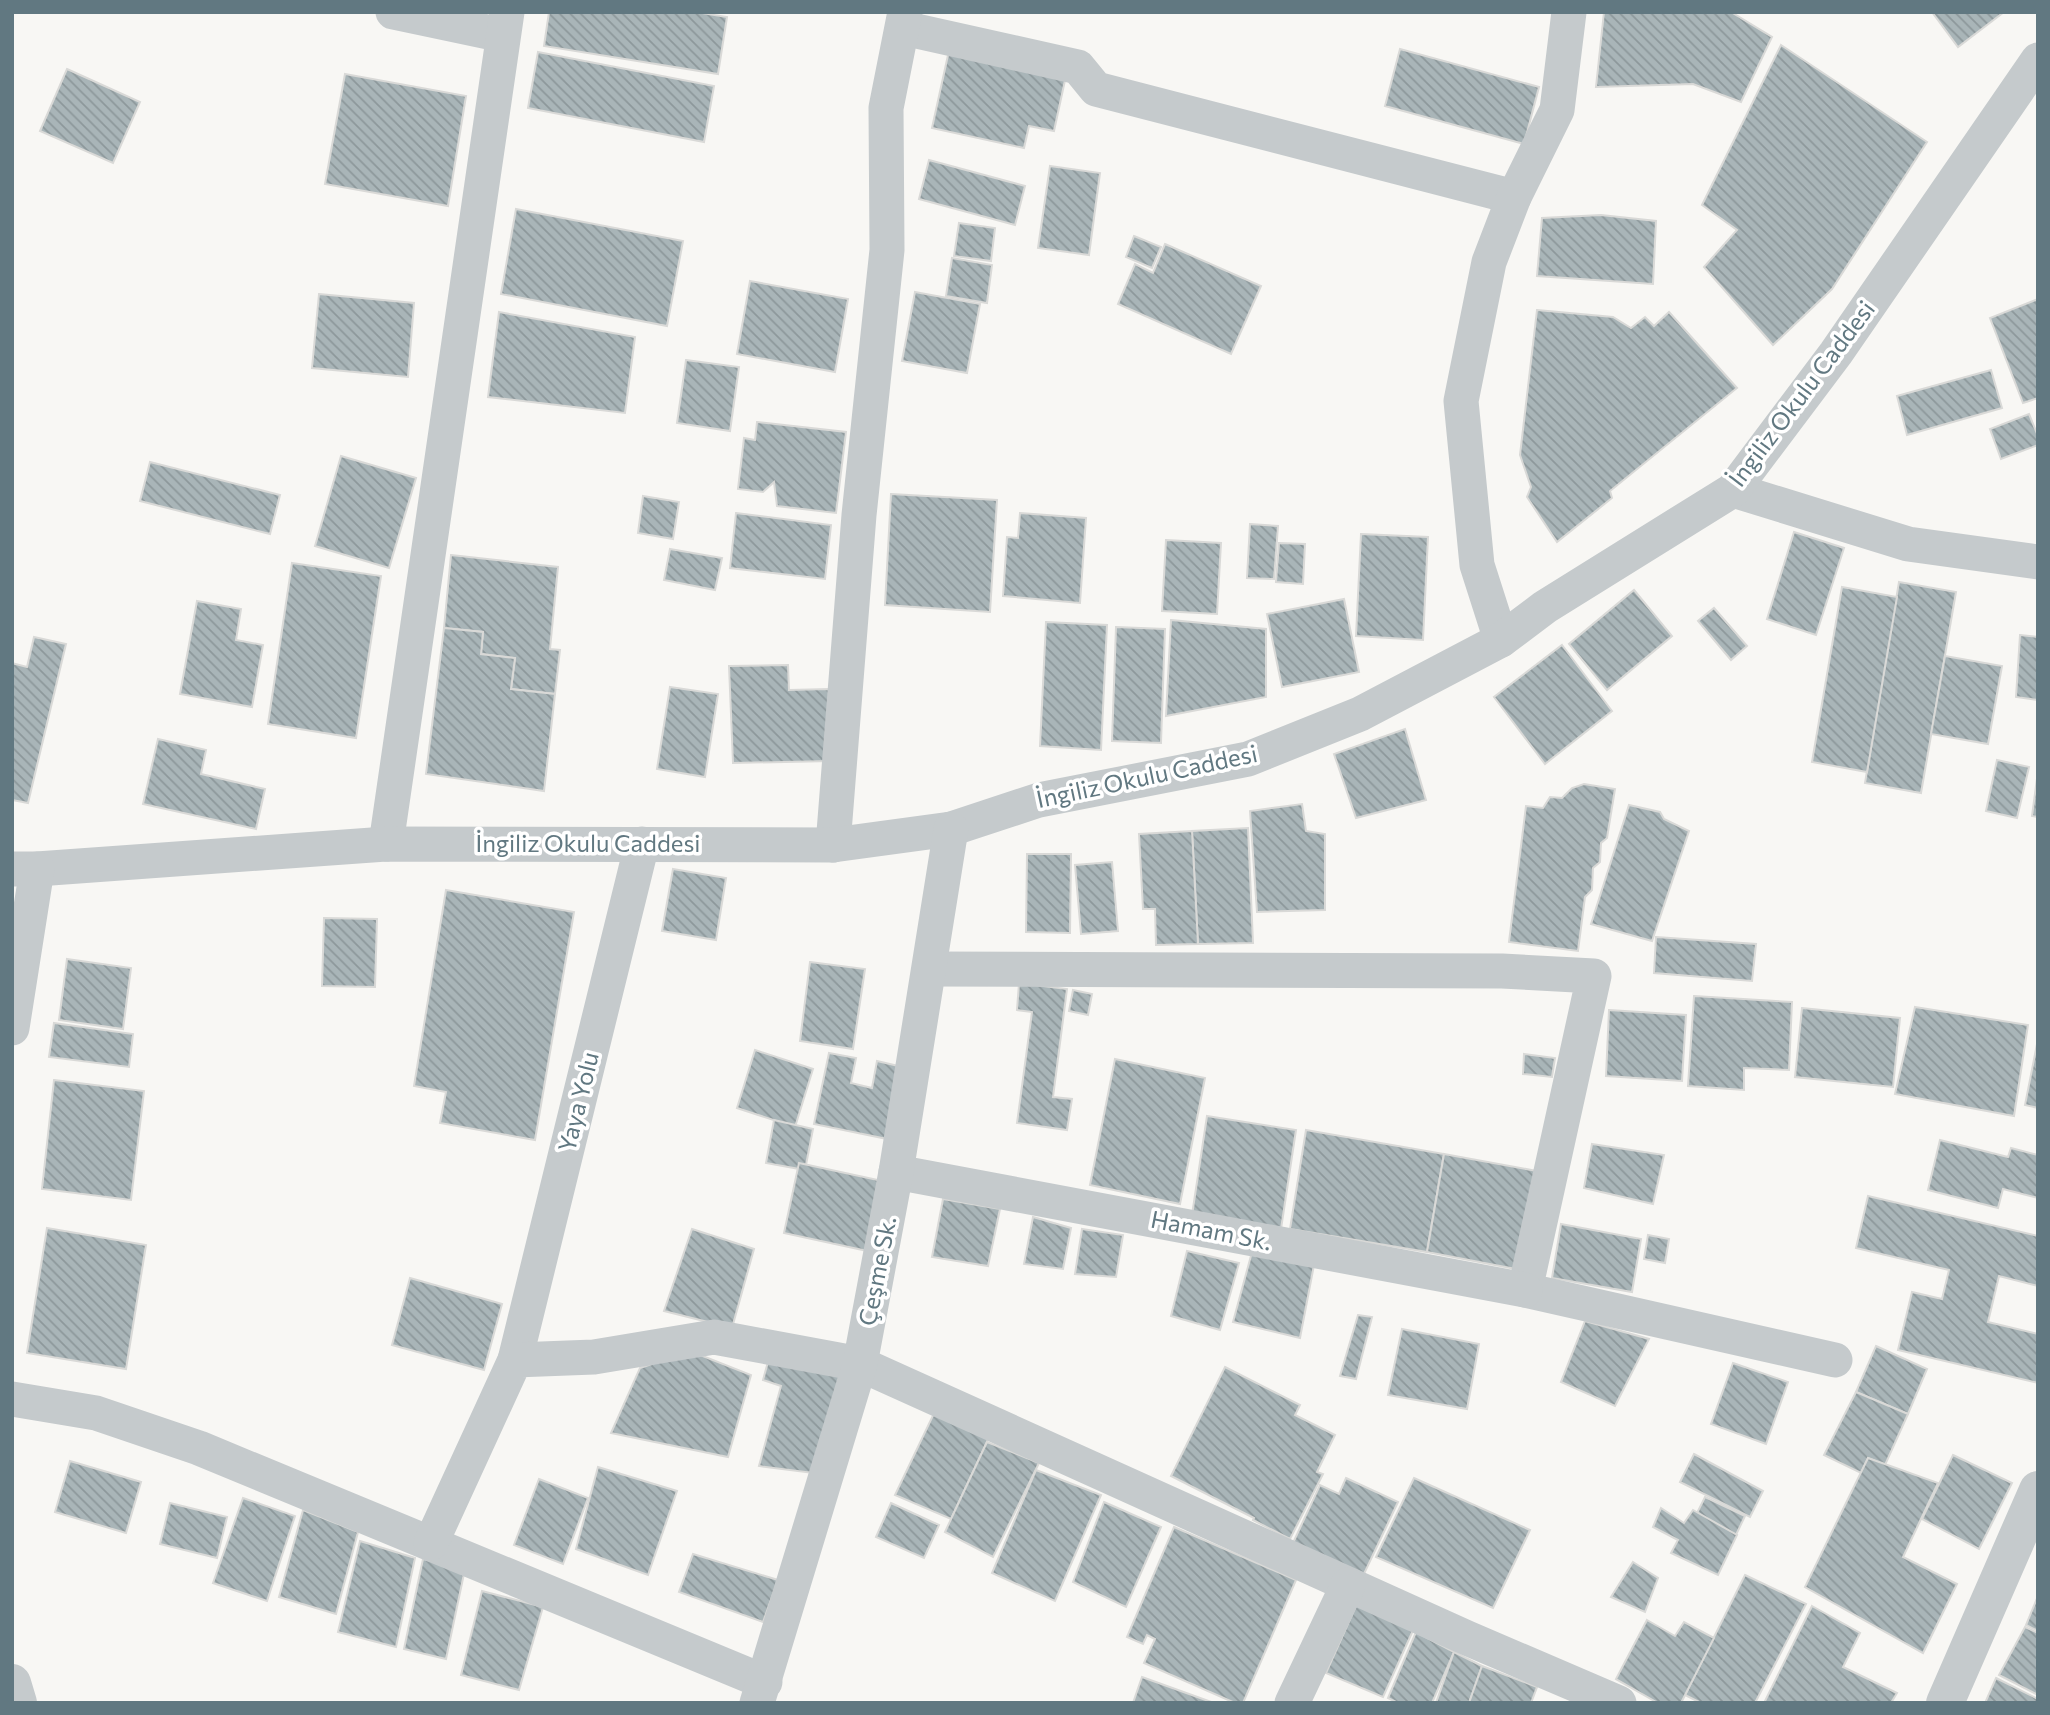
<svg xmlns="http://www.w3.org/2000/svg" width="2050" height="1715" viewBox="0 0 2050 1715" font-family="Commissioner,sans-serif">
<defs>
<pattern id="building-back-hatch" width="6" height="6" patternUnits="userSpaceOnUse" patternTransform="scale(1.75)"><rect width="6" height="6" fill="#a9b5b8"/><path d="M-1 5l2 2M0 0l6 6M5-1l2 2" fill="none" stroke="#8d989b"/></pattern>
</defs>
<rect width="100%" height="100%" fill="#f8f7f4"/>
<g fill="url(#building-back-hatch)" stroke="#d9d9d7" stroke-width="2">
<polygon points="549,12 696,12 727,17 718,74 544,46"/>
<polygon points="1604,12 1731,12 1772,37 1741,102 1693,84 1596,87"/>
<polygon points="1932,12 2004,12 1958,47"/>
<polygon points="1781,45 1927,142 1832,289 1773,345 1704,267 1737,230 1702,205"/>
<polygon points="950,46 1067,71 1054,131 1029,126 1024,148 932,128"/>
<polygon points="1400,49 1539,87 1524,144 1385,106"/>
<polygon points="538,52 714,86 704,142 528,108"/>
<polygon points="67,69 140,102 113,163 40,131"/>
<polygon points="345,74 466,96 448,206 325,184"/>
<polygon points="929,160 1025,186 1015,225 919,199"/>
<polygon points="1050,166 1100,173 1089,255 1038,248"/>
<polygon points="516,209 683,241 667,326 501,294"/>
<polygon points="1601,215 1656,221 1653,284 1537,276 1542,218"/>
<polygon points="959,223 995,228 991,261 954,256"/>
<polygon points="1134,236 1161,247 1152,268 1126,257"/>
<polygon points="1165,244 1261,286 1231,354 1118,304 1135,264 1153,273"/>
<polygon points="952,258 992,265 987,303 946,296"/>
<polygon points="750,281 848,299 835,372 737,354"/>
<polygon points="915,292 980,304 967,373 902,361"/>
<polygon points="319,294 414,303 408,377 312,368"/>
<polygon points="2038,299 2038,398 2023,403 1990,318"/>
<polygon points="1537,310 1613,317 1631,328 1645,317 1654,326 1669,312 1737,388 1610,491 1612,498 1557,542 1527,497 1531,487 1520,455"/>
<polygon points="499,312 635,337 625,413 488,397"/>
<polygon points="686,360 739,367 730,431 677,423"/>
<polygon points="1991,370 2002,408 1907,435 1897,396"/>
<polygon points="2029,414 2038,436 2038,445 2001,459 1990,429"/>
<polygon points="757,422 846,432 836,513 777,506 774,482 763,492 738,489 744,438 755,440"/>
<polygon points="341,456 416,478 389,568 315,546"/>
<polygon points="150,462 280,495 270,534 140,501"/>
<polygon points="891,494 997,500 990,612 885,605"/>
<polygon points="643,496 679,502 673,539 638,533"/>
<polygon points="736,513 831,525 825,579 730,568"/>
<polygon points="1020,513 1086,518 1080,603 1003,596 1007,537 1018,538"/>
<polygon points="1250,524 1278,526 1274,579 1247,578"/>
<polygon points="1794,532 1844,548 1816,635 1767,619"/>
<polygon points="1361,534 1428,537 1423,640 1356,636"/>
<polygon points="1166,540 1221,543 1217,614 1162,611"/>
<polygon points="1279,543 1305,544 1303,584 1276,582"/>
<polygon points="670,549 722,558 715,590 664,580"/>
<polygon points="451,555 558,567 550,649 560,650 555,694 511,689 515,658 481,654 483,632 444,628"/>
<polygon points="292,563 381,576 356,738 268,724"/>
<polygon points="1899,582 1956,592 1921,793 1865,783"/>
<polygon points="1842,587 1897,597 1867,772 1812,762"/>
<polygon points="1634,590 1672,636 1607,690 1569,644"/>
<polygon points="1344,599 1359,672 1282,687 1267,614"/>
<polygon points="197,601 241,609 236,640 263,645 252,707 180,694"/>
<polygon points="1714,608 1747,646 1731,660 1698,621"/>
<polygon points="1171,620 1266,629 1266,697 1166,716"/>
<polygon points="1046,622 1107,625 1101,750 1040,746"/>
<polygon points="1116,627 1165,629 1161,743 1112,741"/>
<polygon points="444,628 483,632 481,654 515,658 511,689 555,694 544,791 426,774"/>
<polygon points="2020,635 2038,637 2038,700 2016,697"/>
<polygon points="34,637 66,644 28,803 12,800 12,663 27,667"/>
<polygon points="1562,645 1612,711 1545,764 1494,697"/>
<polygon points="1945,656 2002,666 1988,744 1931,734"/>
<polygon points="788,665 789,690 829,689 831,761 733,763 729,666"/>
<polygon points="670,687 718,694 705,777 657,769"/>
<polygon points="1405,729 1426,800 1356,818 1334,754"/>
<polygon points="158,739 206,750 201,774 265,789 256,829 143,804"/>
<polygon points="1997,760 2029,767 2017,818 1986,811"/>
<polygon points="2038,771 2038,817 2032,816"/>
<polygon points="1584,784 1615,789 1607,838 1601,843 1600,862 1593,868 1592,890 1585,897 1578,951 1509,942 1526,806 1543,808 1550,797 1562,798 1572,788"/>
<polygon points="1302,804 1306,831 1325,834 1325,910 1257,912 1250,811"/>
<polygon points="1629,805 1660,812 1664,819 1689,831 1652,941 1591,924"/>
<polygon points="1248,828 1253,943 1198,944 1192,831"/>
<polygon points="1192,831 1198,944 1156,945 1155,909 1143,909 1139,834"/>
<polygon points="1027,854 1071,854 1070,933 1026,932"/>
<polygon points="1112,862 1118,931 1081,934 1075,865"/>
<polygon points="673,869 726,878 716,940 662,931"/>
<polygon points="446,890 574,912 535,1140 440,1123 446,1092 414,1086"/>
<polygon points="324,918 377,919 375,987 322,986"/>
<polygon points="1656,937 1756,944 1752,981 1654,973"/>
<polygon points="67,959 131,968 123,1029 59,1020"/>
<polygon points="810,962 865,969 853,1049 800,1041"/>
<polygon points="1019,983 1067,989 1053,1097 1072,1099 1067,1130 1017,1123 1032,1012 1017,1010"/>
<polygon points="1073,990 1092,994 1088,1015 1069,1011"/>
<polygon points="1694,996 1792,1002 1789,1070 1744,1068 1744,1090 1688,1086"/>
<polygon points="1915,1007 2028,1025 2014,1116 1895,1094"/>
<polygon points="1802,1008 1900,1018 1893,1087 1795,1077"/>
<polygon points="1609,1010 1686,1015 1682,1081 1606,1076"/>
<polygon points="54,1023 133,1034 129,1067 49,1057"/>
<polygon points="2038,1039 2038,1108 2025,1105"/>
<polygon points="755,1050 813,1069 795,1127 737,1108"/>
<polygon points="829,1053 856,1058 851,1083 872,1088 877,1061 907,1068 892,1140 814,1124"/>
<polygon points="1524,1054 1555,1058 1552,1077 1523,1074"/>
<polygon points="1115,1059 1205,1078 1180,1204 1090,1185"/>
<polygon points="54,1080 144,1091 131,1200 42,1189"/>
<polygon points="1207,1116 1296,1130 1281,1229 1192,1215"/>
<polygon points="774,1120 813,1129 805,1170 766,1163"/>
<polygon points="1306,1130 1444,1154 1427,1252 1290,1229"/>
<polygon points="1940,1140 2008,1157 2011,1148 2038,1155 2038,1198 2003,1189 1998,1208 1928,1190"/>
<polygon points="1592,1144 1664,1155 1653,1204 1584,1188"/>
<polygon points="1444,1154 1537,1171 1521,1270 1427,1252"/>
<polygon points="799,1163 887,1182 872,1252 784,1233"/>
<polygon points="1868,1196 2038,1236 2038,1286 1999,1276 1988,1322 2038,1334 2038,1383 1898,1350 1912,1292 1942,1299 1949,1270 1856,1248"/>
<polygon points="943,1199 1000,1209 988,1266 932,1257"/>
<polygon points="1033,1217 1071,1228 1063,1269 1024,1264"/>
<polygon points="1561,1224 1641,1239 1632,1292 1552,1278"/>
<polygon points="47,1228 146,1245 126,1369 27,1353"/>
<polygon points="692,1229 754,1249 732,1328 664,1311"/>
<polygon points="1082,1229 1123,1235 1116,1277 1075,1274"/>
<polygon points="1648,1235 1669,1239 1665,1263 1644,1259"/>
<polygon points="1187,1251 1239,1263 1220,1330 1171,1316"/>
<polygon points="1252,1252 1314,1265 1300,1338 1233,1322"/>
<polygon points="410,1278 502,1304 484,1370 392,1345"/>
<polygon points="1358,1315 1372,1317 1356,1379 1340,1376"/>
<polygon points="1585,1321 1649,1339 1615,1406 1561,1382"/>
<polygon points="1402,1329 1479,1344 1467,1409 1388,1395"/>
<polygon points="1876,1346 1927,1369 1908,1414 1856,1392"/>
<polygon points="690,1351 751,1375 728,1457 611,1433 640,1368"/>
<polygon points="771,1351 855,1376 829,1475 759,1466 781,1386 763,1380"/>
<polygon points="1733,1363 1788,1382 1766,1444 1711,1424"/>
<polygon points="1225,1367 1300,1405 1295,1415 1335,1435 1317,1472 1323,1474 1290,1539 1253,1520 1254,1518 1171,1476"/>
<polygon points="1856,1392 1908,1414 1885,1465 1868,1458 1861,1473 1824,1455"/>
<polygon points="937,1407 992,1431 951,1519 895,1495"/>
<polygon points="987,1442 1039,1463 993,1557 945,1532"/>
<polygon points="1694,1454 1763,1491 1750,1517 1680,1482"/>
<polygon points="1953,1455 2012,1483 1979,1549 1922,1519"/>
<polygon points="1868,1458 1938,1483 1903,1557 1957,1584 1923,1653 1805,1587"/>
<polygon points="70,1461 141,1482 126,1533 55,1512"/>
<polygon points="598,1467 677,1491 648,1575 576,1549"/>
<polygon points="1036,1470 1101,1495 1055,1601 992,1573"/>
<polygon points="1346,1478 1398,1502 1363,1576 1293,1543 1320,1485 1339,1494"/>
<polygon points="1414,1478 1530,1530 1493,1608 1376,1557"/>
<polygon points="539,1479 588,1498 563,1564 514,1545"/>
<polygon points="1705,1497 1745,1516 1735,1537 1695,1517"/>
<polygon points="243,1498 295,1516 267,1601 213,1583"/>
<polygon points="1104,1502 1161,1527 1126,1607 1073,1582"/>
<polygon points="170,1503 227,1517 217,1558 160,1544"/>
<polygon points="891,1503 939,1525 924,1558 876,1537"/>
<polygon points="1661,1508 1684,1523 1693,1510 1737,1535 1718,1575 1671,1553 1678,1540 1653,1527"/>
<polygon points="303,1510 358,1532 336,1614 279,1597"/>
<polygon points="1174,1527 1296,1580 1243,1703 1235,1703 1144,1663 1155,1639 1147,1635 1143,1644 1127,1637"/>
<polygon points="360,1541 415,1558 396,1647 338,1632"/>
<polygon points="693,1554 778,1580 763,1622 679,1592"/>
<polygon points="423,1559 465,1569 446,1659 404,1649"/>
<polygon points="1633,1562 1658,1578 1645,1612 1611,1597"/>
<polygon points="1745,1575 1806,1604 1755,1703 1701,1703 1685,1695"/>
<polygon points="482,1591 543,1607 519,1690 461,1675"/>
<polygon points="2038,1596 2038,1631 2026,1625"/>
<polygon points="1359,1599 1415,1626 1383,1697 1326,1673"/>
<polygon points="1812,1606 1860,1633 1843,1667 1897,1693 1891,1703 1764,1703"/>
<polygon points="1647,1620 1675,1636 1684,1622 1714,1638 1681,1703 1658,1703 1616,1679"/>
<polygon points="2025,1627 2038,1633 2038,1695 1999,1675"/>
<polygon points="1416,1632 1454,1652 1432,1703 1398,1703 1388,1698"/>
<polygon points="1454,1652 1482,1666 1469,1703 1436,1703"/>
<polygon points="1482,1666 1537,1687 1531,1703 1469,1703"/>
<polygon points="1142,1677 1214,1703 1133,1703"/>
<polygon points="1996,1678 2038,1699 2038,1703 1985,1703"/>
</g>
<g fill="none" stroke-linecap="round" stroke-linejoin="round">
<g stroke="#c5cacc" stroke-width="35">
<polyline points="393,12 502,35"/>
<polyline points="903,28 1078,67 1096,89 1514,197"/>
<polyline points="1733,490 1908,544 2038,562"/>
<polyline points="1501,640 1477,565 1461,401 1489,262 1514,197 1557,110 1569,12"/>
<polyline points="386,844 507,12"/>
<polyline points="833,845 859,515 887,250 886,108 905,12"/>
<polyline points="12,869 37,869 386,844 833,845 951,829 1039,800 1248,759 1360,714 1501,640 1545,607 1733,490 1836,353 2038,60"/>
<polyline points="930,969 1502,971 1594,976 1525,1290 1835,1360"/>
<polyline points="12,1028 37,869"/>
<polyline points="896,1172 1525,1290"/>
<polyline points="515,1360 642,844"/>
<polyline points="12,1399 96,1413 199,1448 765,1682"/>
<polyline points="431,1543 515,1360 594,1357 714,1337 860,1364 1467,1638 1619,1703"/>
<polyline points="757,1703 860,1364 896,1172 951,829"/>
<polyline points="1292,1703 1348,1585"/>
</g>
<g stroke="#c5cacc" stroke-width="38">
<polyline points="12,1683 18,1703"/>
<polyline points="1945,1703 2038,1490"/>
</g>
</g>
<g text-anchor="middle" stroke-width="7" stroke-linejoin="round" paint-order="stroke">
<g font-size="24" fill="#617881" stroke="#fff">
<text transform="translate(1802 394) rotate(-53)" y="8">İngiliz Okulu Caddesi</text>
<text transform="translate(1147 777) rotate(-12)" y="8">İngiliz Okulu Caddesi</text>
<text x="588" y="852">İngiliz Okulu Caddesi</text>
<text transform="translate(579 1102) rotate(-76)" y="8">Yaya Yolu</text>
<text transform="translate(1211 1231) rotate(11)" y="8">Hamam Sk.</text>
<text transform="translate(878 1271) rotate(-79)" y="8">Çeşme Sk.</text>
</g>
</g>
<rect width="2050" height="1715" fill="none" stroke="#617881" stroke-width="28"/>
</svg>
